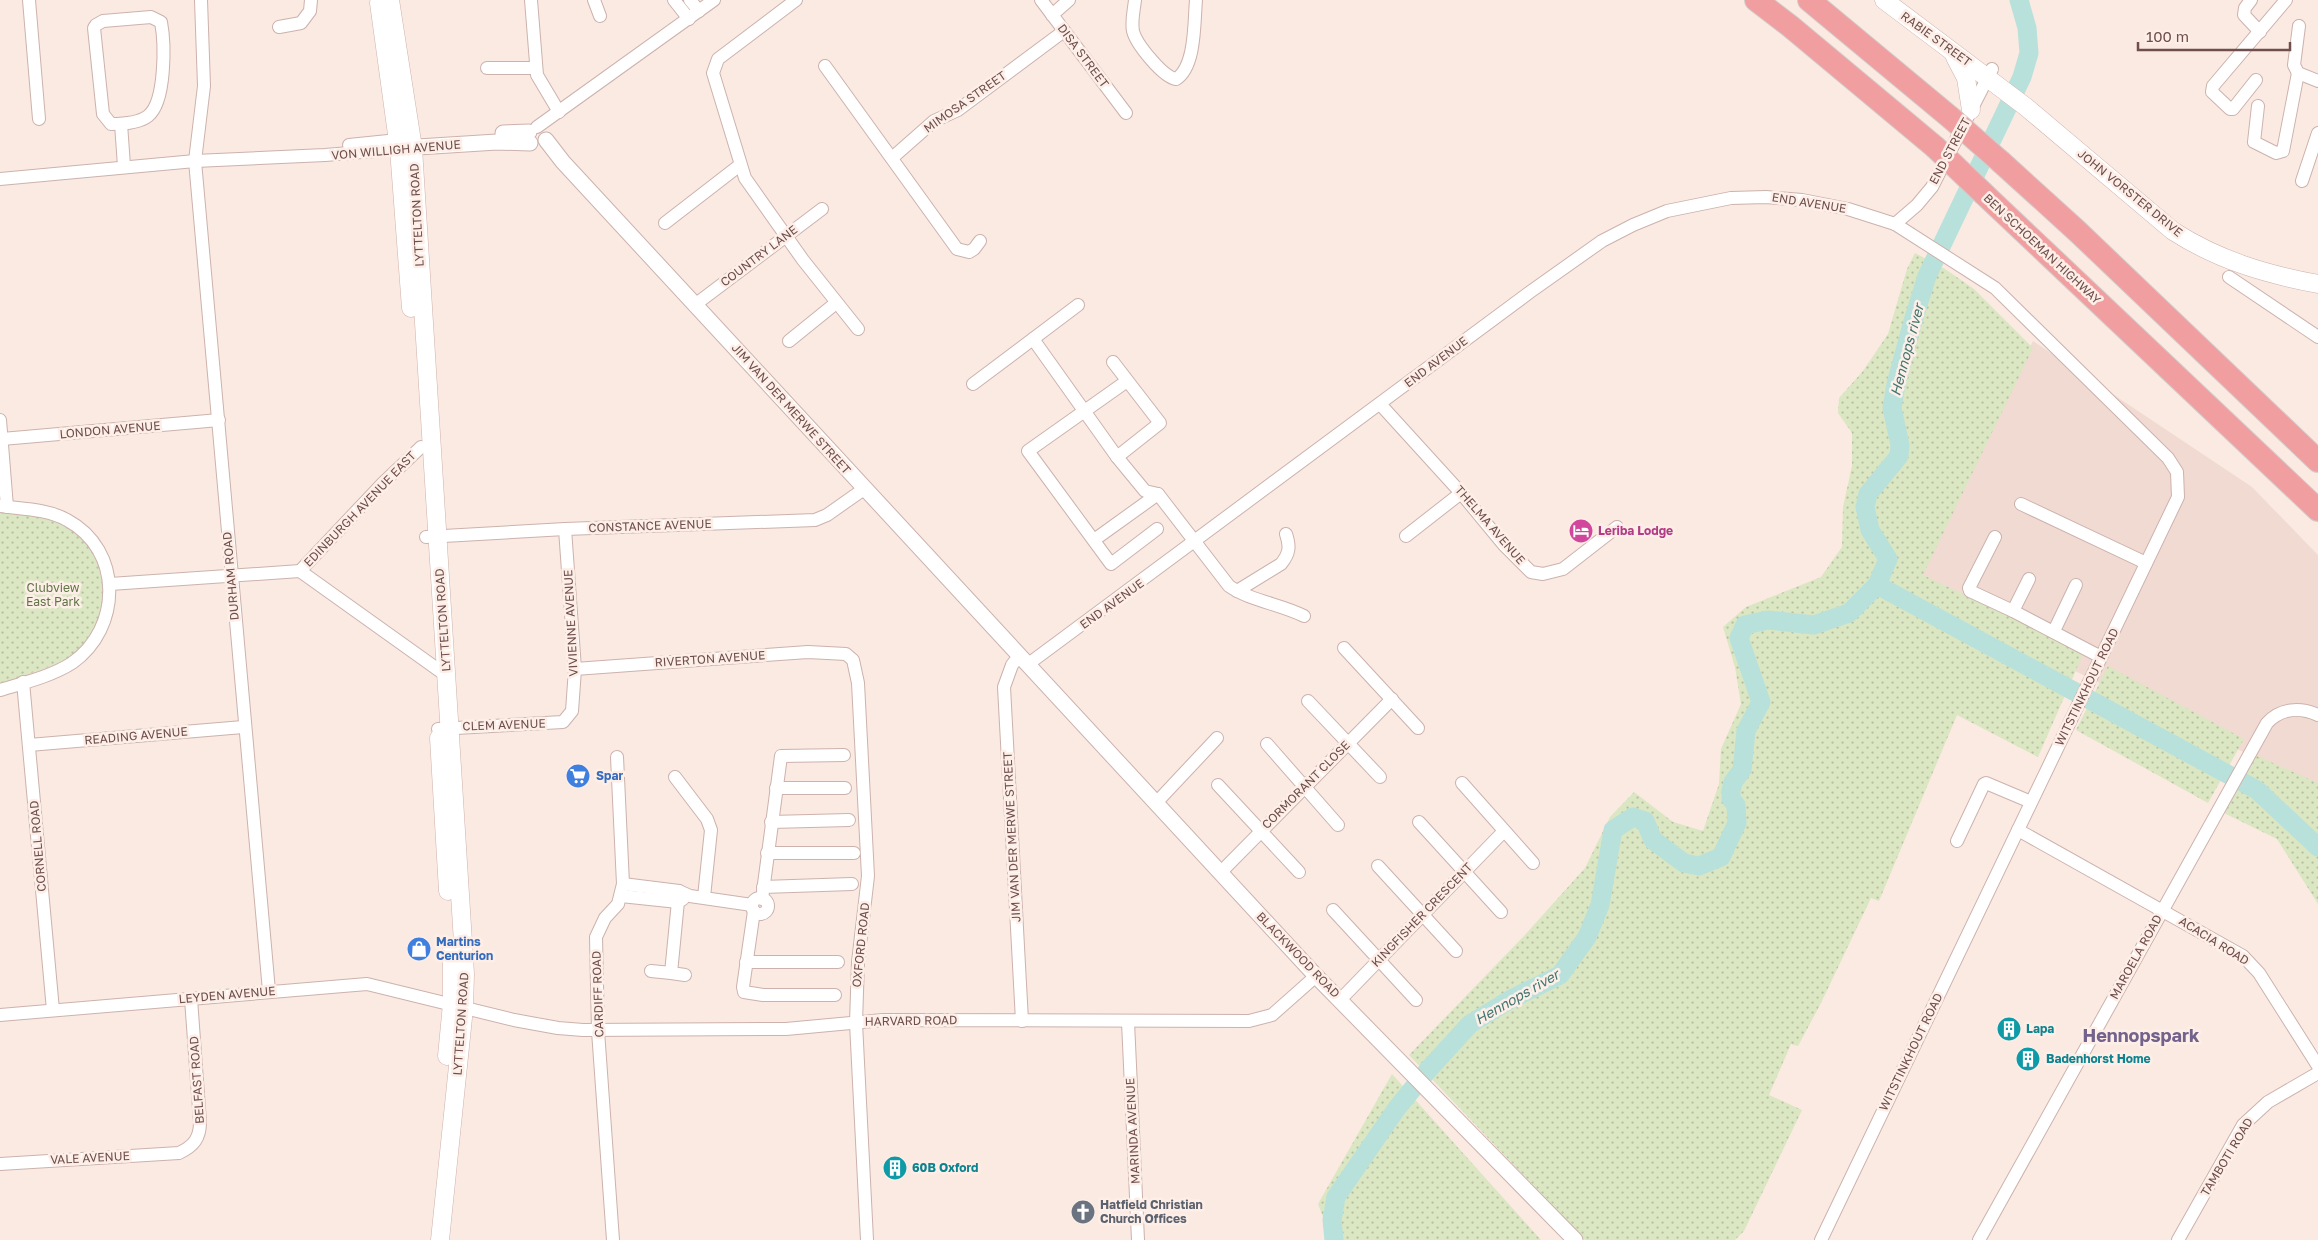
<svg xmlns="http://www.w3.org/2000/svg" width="2318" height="1240" viewBox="0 0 2318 1240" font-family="'Golos Text',sans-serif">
<defs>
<pattern id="grass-dots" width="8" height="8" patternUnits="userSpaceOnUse" patternTransform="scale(1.25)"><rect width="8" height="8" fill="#dbe6c2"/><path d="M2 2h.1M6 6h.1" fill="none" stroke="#b6bda0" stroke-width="1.8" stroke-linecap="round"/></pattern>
</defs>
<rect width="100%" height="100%" fill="#faeae2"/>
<polygon fill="#f1dad1" points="2033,341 2252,487 2318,555 2318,788 1905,589"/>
<g fill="url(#grass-dots)">
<polygon points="1915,253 1945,269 1974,289 2033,348 1923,575 2084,652 2038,757 1957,715 1879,901 1871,898 1821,1003 1798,1046 1791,1044 1769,1095 1802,1110 1744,1231 1735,1240 1585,1240 1409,1055 1523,937 1585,868 1610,817 1634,792 1673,822 1703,831 1719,784 1721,749 1741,704 1735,667 1723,627 1746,607 1821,577 1842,547 1843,507 1852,466 1852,433 1838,413 1839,398 1863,371 1888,334 1907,269"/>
<polygon points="0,511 51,519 66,524 89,544 104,575 102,616 80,650 60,663 0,684"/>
<polygon points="2108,666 2244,739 2208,803 2076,730"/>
<polygon points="2255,755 2318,783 2318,904 2277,839 2222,812"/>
<polygon points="1392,1074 1541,1240 1332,1240 1318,1204"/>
</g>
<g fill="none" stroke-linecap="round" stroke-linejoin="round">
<g stroke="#b9e1dc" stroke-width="19">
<polyline points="1877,585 2257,790 2318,847"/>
<polyline points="1334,1240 1332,1220 1336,1197 1397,1108 1428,1070 1470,1024 1511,999 1560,975 1587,937 1600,905 1613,830 1633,817 1645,821 1653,840 1684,863 1699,866 1721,857 1737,823 1736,805 1731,799 1731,791 1733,782 1742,770 1746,731 1761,702 1739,638 1745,625 1768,620 1814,625 1849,613 1877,585 1888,559 1870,530 1865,507 1868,494 1899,456 1900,445 1892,408 1896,384 1913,321 1927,276 2022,77 2029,53 2027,28 2019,0"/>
</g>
<defs>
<g id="minor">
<polyline points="29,0 39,119"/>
<polyline points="201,0 204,86 195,161 269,991"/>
<polyline points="531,0 537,75 559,112"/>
<polyline points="594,0 600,16"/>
<polyline points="674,0 689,19"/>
<polyline points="690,0 699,11"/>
<polyline points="796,0 718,59 713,73 745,178 803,260 858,329"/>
<polyline points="1041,0 1126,113"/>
<path d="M1135,0C1134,10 1131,21 1133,31C1136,44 1163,77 1176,79C1196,67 1194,21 1196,0"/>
<polyline points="2251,0 2245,8 2244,15 2260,32"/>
<polyline points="1052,15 1069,0"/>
<path d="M151,17L161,22C165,43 166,102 148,116C139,123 123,124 111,124L103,114L94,28L96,25L103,21Z"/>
<polyline points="2299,26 2294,65 2298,73 2318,81"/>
<polyline points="279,27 301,23 310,11 311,0"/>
<polyline points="825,66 957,249 969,252 974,249 980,241"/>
<polyline points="487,68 535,68"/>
<polyline points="2256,80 2233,109 2230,109 2212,92 2213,86 2286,0"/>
<polyline points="2258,106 2254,142 2276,153 2283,151 2298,73"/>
<polyline points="121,124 124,166"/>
<polyline points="537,127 714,0"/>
<polyline points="349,145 398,140"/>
<polyline points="892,158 934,121 958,110 1064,31"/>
<polyline points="0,179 195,161 325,155 399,149"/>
<polyline points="2302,181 2318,133"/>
<polyline points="665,223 740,165"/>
<polyline points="1895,224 1917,205 1932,187 1992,69"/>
<polyline points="2229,277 2318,337"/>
<polyline points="696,304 822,209"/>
<path d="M1033,339L1117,457L1145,491L1158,494L1229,586C1251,601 1280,604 1304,616"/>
<polyline points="789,341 836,303"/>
<polyline points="1113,362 1160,423 1117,457"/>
<polyline points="1127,381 1028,451 1111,564 1157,529"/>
<polyline points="973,384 1078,305"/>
<polyline points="1380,404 1461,493 1504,545 1531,572 1543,574 1563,569 1617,527"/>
<polyline points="0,420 7,507"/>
<polyline points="2,439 219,420"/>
<polyline points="2021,504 2146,563"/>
<path d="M0,506C22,509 48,509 67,520C123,550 122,628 72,663C52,676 23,683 0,690"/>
<polyline points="1406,536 1461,493"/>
<polyline points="426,537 565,529 815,520 827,515 864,489"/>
<polyline points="1995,537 1969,588 1970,591 2013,611 2101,657"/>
<polyline points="1094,540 1158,494"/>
<polyline points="300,571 447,676"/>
<polyline points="300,571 383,483 421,447"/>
<polyline points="110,584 300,571"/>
<path d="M1237,591L1281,564C1290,553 1290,546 1286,534"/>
<polyline points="2013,611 2029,579"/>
<polyline points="2054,631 2076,585"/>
<polyline points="1344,648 1418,728"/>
<polyline points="1019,656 1012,665 1004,687 1022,1021"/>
<polyline points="1027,665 1530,292 1602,241 1633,225 1667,211 1731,198 1766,197 1802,200 1848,209 1895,224 1995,288 2168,458 2177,472 2178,497 1821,1240"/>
<polyline points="575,669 808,652 846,654 853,660 858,683 868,876 858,962 856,1023 867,1240"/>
<polyline points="23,682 53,1010"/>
<polyline points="1308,701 1380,777"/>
<polyline points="438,729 563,722 572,711 575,669 565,529"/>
<polyline points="1267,744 1338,825"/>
<polyline points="29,745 243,727"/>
<polyline points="675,777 707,819 711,830 704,897"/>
<polyline points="1462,783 1533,863"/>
<polyline points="1218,785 1299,872"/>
<polyline points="776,788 845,788"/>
<polyline points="1156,803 1217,738"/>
<polyline points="771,822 849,820"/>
<polyline points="1419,822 1501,912"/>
<polyline points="2018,830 2243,956 2259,973 2318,1066"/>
<polyline points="1957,841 1984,784 1986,783 2031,802"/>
<polyline points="767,853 854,853"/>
<polyline points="1378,866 1456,951"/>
<polyline points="1221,872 1392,699"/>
<polyline points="623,884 679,891 690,896 752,905"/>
<polyline points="763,887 852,884"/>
<polyline points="621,896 678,902 683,899"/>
<circle cx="760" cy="906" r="8"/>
<polyline points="762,899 781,756 844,755"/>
<polyline points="1333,910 1416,1000"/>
<polyline points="754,911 743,987 744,992 763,995 835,995"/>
<polyline points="746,962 838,962"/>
<polyline points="651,971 671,973 679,891"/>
<polyline points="671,973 685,975"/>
<polyline points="1340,1000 1504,831"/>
<polyline points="0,1015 367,984 514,1020 558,1028 583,1030 786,1029 883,1020 1249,1021 1272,1015 1316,976"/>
<polyline points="1128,1022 1138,1240"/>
<path d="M0,1164L179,1153C194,1146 200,1138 200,1122L191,999"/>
<polyline points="613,1240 598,1031 596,937 605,918 618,904 623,884 617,757"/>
<path d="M1979,1240L2267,723C2281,708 2300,707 2318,715"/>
<polyline points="2178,1240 2243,1125 2268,1102 2318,1073"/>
</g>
<g id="tertiary">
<polyline points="503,133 529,132"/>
<polyline points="546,140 563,162 1316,976 1575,1240"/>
<polyline points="402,148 497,142 530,143"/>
</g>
<g id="secondary">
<polyline points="390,0 413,148 465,974 464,1008 440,1240"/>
<path d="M1884,0L2026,107L2173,231C2218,260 2265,274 2318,284"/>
<polyline points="379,3 399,149 411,308"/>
<polyline points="1955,57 1966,78 1971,110"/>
<polyline points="439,738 448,891"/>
<polyline points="447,1056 452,1004 452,947"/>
</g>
<g id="motorway">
<polyline points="1756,0 1790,26 1935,147"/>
<polyline points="1809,0 1951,118"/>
<polyline points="2001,162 2077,231 2318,461"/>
<polyline points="1984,194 2318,510"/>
</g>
</defs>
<use href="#minor" stroke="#ccb2ad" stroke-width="14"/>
<use href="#tertiary" stroke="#ccb2ad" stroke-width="17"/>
<use href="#secondary" stroke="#cfb1ab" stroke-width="19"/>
<use href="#motorway" stroke="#d4cac9" stroke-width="24"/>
<use href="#minor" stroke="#fff" stroke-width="12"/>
<use href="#tertiary" stroke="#fff" stroke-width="15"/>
<use href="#secondary" stroke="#fff" stroke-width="18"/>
<use href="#motorway" stroke="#f09e9f" stroke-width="22"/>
<defs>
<g id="motorway-bridge">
<polyline points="1951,118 2001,162"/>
<polyline points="1935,147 1984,194"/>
</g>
</defs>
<use href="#motorway-bridge" stroke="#d4cac9" stroke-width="24" stroke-linecap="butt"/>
<use href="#motorway-bridge" stroke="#f09e9f" stroke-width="22"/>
</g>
<defs>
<symbol id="hotel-disc" viewBox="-11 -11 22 22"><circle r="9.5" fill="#d1479c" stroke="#fdefe8"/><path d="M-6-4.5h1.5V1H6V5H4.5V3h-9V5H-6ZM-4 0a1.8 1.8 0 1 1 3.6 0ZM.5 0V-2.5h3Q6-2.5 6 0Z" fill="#fff"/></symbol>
<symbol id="supermarket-disc" viewBox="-11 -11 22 22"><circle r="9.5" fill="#3f7fe0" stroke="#fdefe8"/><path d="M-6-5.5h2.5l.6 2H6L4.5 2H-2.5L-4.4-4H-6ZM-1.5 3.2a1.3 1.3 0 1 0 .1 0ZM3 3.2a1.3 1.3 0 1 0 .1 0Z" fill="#fff"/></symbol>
<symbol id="shop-disc" viewBox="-11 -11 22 22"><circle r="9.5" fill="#3f7fe0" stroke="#fdefe8"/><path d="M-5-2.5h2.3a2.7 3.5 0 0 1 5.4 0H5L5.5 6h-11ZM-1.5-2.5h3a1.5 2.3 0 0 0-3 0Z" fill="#fff"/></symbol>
<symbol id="building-disc" viewBox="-11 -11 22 22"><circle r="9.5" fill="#0f9aa8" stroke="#fdefe8"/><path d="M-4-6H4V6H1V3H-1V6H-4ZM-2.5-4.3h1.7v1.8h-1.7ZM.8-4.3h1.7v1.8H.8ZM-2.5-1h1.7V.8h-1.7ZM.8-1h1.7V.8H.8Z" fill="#fff"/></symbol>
<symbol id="church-disc" viewBox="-11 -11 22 22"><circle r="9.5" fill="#6b7280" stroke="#fdefe8"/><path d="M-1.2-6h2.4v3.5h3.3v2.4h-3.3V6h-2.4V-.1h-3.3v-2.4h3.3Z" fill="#fff"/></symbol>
</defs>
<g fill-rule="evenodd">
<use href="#hotel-disc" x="1567" y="517" width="28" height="28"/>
<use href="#supermarket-disc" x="564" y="762" width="28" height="28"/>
<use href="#shop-disc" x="405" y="935" width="28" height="28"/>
<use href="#building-disc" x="1995" y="1015" width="28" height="28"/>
<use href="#building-disc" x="2014" y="1045" width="28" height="28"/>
<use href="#building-disc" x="881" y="1154" width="28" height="28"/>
<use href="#church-disc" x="1069" y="1198" width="28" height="28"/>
</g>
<g text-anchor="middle" stroke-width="5" stroke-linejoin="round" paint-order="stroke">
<g font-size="12" fill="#6f4e4b" stroke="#fdefe8">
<text transform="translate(1936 39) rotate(36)" y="4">RABIE STREET</text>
<text transform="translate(1083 56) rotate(53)" y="4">DISA STREET</text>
<text transform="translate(965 102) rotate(-35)" y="4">MIMOSA STREET</text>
<text transform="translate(396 150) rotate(-5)" y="4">VON WILLIGH AVENUE</text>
<text transform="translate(1950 151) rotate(-62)" y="4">END STREET</text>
<text transform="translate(2130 193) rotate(39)" y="4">JOHN VORSTER DRIVE</text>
<text transform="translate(1809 203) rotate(9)" y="4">END AVENUE</text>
<text transform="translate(417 215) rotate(-93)" y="4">LYTTELTON ROAD</text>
<text transform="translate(2042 249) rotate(43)" y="4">BEN SCHOEMAN HIGHWAY</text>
<text transform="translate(759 256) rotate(-37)" y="4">COUNTRY LANE</text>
<text transform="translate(1436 362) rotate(-37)" y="4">END AVENUE</text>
<text transform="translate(791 409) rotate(48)" y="4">JIM VAN DER MERWE STREET</text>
<text transform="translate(110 430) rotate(-5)" y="4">LONDON AVENUE</text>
<text transform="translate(360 509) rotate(-46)" y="4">EDINBURGH AVENUE EAST</text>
<text transform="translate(1490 525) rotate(49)" y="4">THELMA AVENUE</text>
<text transform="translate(650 526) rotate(-2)" y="4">CONSTANCE AVENUE</text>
<text transform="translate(231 576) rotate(-95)" y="4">DURHAM ROAD</text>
<text transform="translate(1112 604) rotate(-36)" y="4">END AVENUE</text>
<text transform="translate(443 620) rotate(-94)" y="4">LYTTELTON ROAD</text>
<text transform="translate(571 623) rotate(-93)" y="4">VIVIENNE AVENUE</text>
<text transform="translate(710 659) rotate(-4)" y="4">RIVERTON AVENUE</text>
<text transform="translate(2087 687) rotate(-64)" y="4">WITSTINKHOUT ROAD</text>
<text transform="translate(504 725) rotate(-2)" y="4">CLEM AVENUE</text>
<text transform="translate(136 736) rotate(-5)" y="4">READING AVENUE</text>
<text transform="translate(1306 785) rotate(-45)" y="4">CORMORANT CLOSE</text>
<text transform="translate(1012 837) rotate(-93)" y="4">JIM VAN DER MERWE STREET</text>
<text transform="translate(38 846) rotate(-95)" y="4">CORNELL ROAD</text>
<text transform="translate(1422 915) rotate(-46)" y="4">KINGFISHER CRESCENT</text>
<text transform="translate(2214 941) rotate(32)" y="4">ACACIA ROAD</text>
<text transform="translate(861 945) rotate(-84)" y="4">OXFORD ROAD</text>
<text transform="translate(1298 955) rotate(46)" y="4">BLACKWOOD ROAD</text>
<text transform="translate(2136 957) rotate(-61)" y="4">MAROELA ROAD</text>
<text transform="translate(598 994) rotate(-92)" y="4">CARDIFF ROAD</text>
<text transform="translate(227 995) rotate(-5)" y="4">LEYDEN AVENUE</text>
<text transform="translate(911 1021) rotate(-1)" y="4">HARVARD ROAD</text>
<text transform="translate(461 1024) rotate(-86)" y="4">LYTTELTON ROAD</text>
<text transform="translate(1911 1052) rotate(-64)" y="4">WITSTINKHOUT ROAD</text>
<text transform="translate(197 1080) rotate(-94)" y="4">BELFAST ROAD</text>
<text transform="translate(1133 1131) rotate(-93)" y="4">MARINDA AVENUE</text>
<text transform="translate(2227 1157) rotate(-59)" y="4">TAMBOTI ROAD</text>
<text transform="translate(90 1158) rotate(-3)" y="4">VALE AVENUE</text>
</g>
<g font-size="12" font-weight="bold" fill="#b23c85" stroke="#fdefe8" text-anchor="start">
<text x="1598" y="535">Leriba Lodge</text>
</g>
<g font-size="12" fill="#5f7544" stroke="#fdefe8">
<text x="53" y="592">Clubview<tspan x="53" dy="14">East Park</tspan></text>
</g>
<g font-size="12" font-weight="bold" fill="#366cbe" stroke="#fdefe8" text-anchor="start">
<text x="596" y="780">Spar</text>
<text x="436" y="946">Martins<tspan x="436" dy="14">Centurion</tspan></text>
</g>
<g font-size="12" font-weight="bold" fill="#0d838f" stroke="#fdefe8" text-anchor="start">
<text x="2026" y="1033">Lapa</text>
<text x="2046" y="1063">Badenhorst Home</text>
<text x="912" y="1172">60B Oxford</text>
</g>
<g font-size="12" font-weight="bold" fill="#5b616d" stroke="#fdefe8" text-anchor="start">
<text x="1100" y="1209">Hatfield Christian<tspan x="1100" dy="14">Church Offices</tspan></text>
</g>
<g font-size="14" font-style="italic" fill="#40746f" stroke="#fdefe8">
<text transform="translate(1907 350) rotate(-75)" y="5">Hennops river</text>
<text transform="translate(1517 997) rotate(-30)" y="5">Hennops river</text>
</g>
<g font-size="18" font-weight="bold" fill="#73638c" stroke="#fdefe8">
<text x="2141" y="1042">Hennopspark</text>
</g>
</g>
<path d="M2138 42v8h152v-8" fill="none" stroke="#6f4e4b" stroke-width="2.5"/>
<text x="2146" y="42" font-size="15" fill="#6f4e4b" stroke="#fdefe8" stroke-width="4" paint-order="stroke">100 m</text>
</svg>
